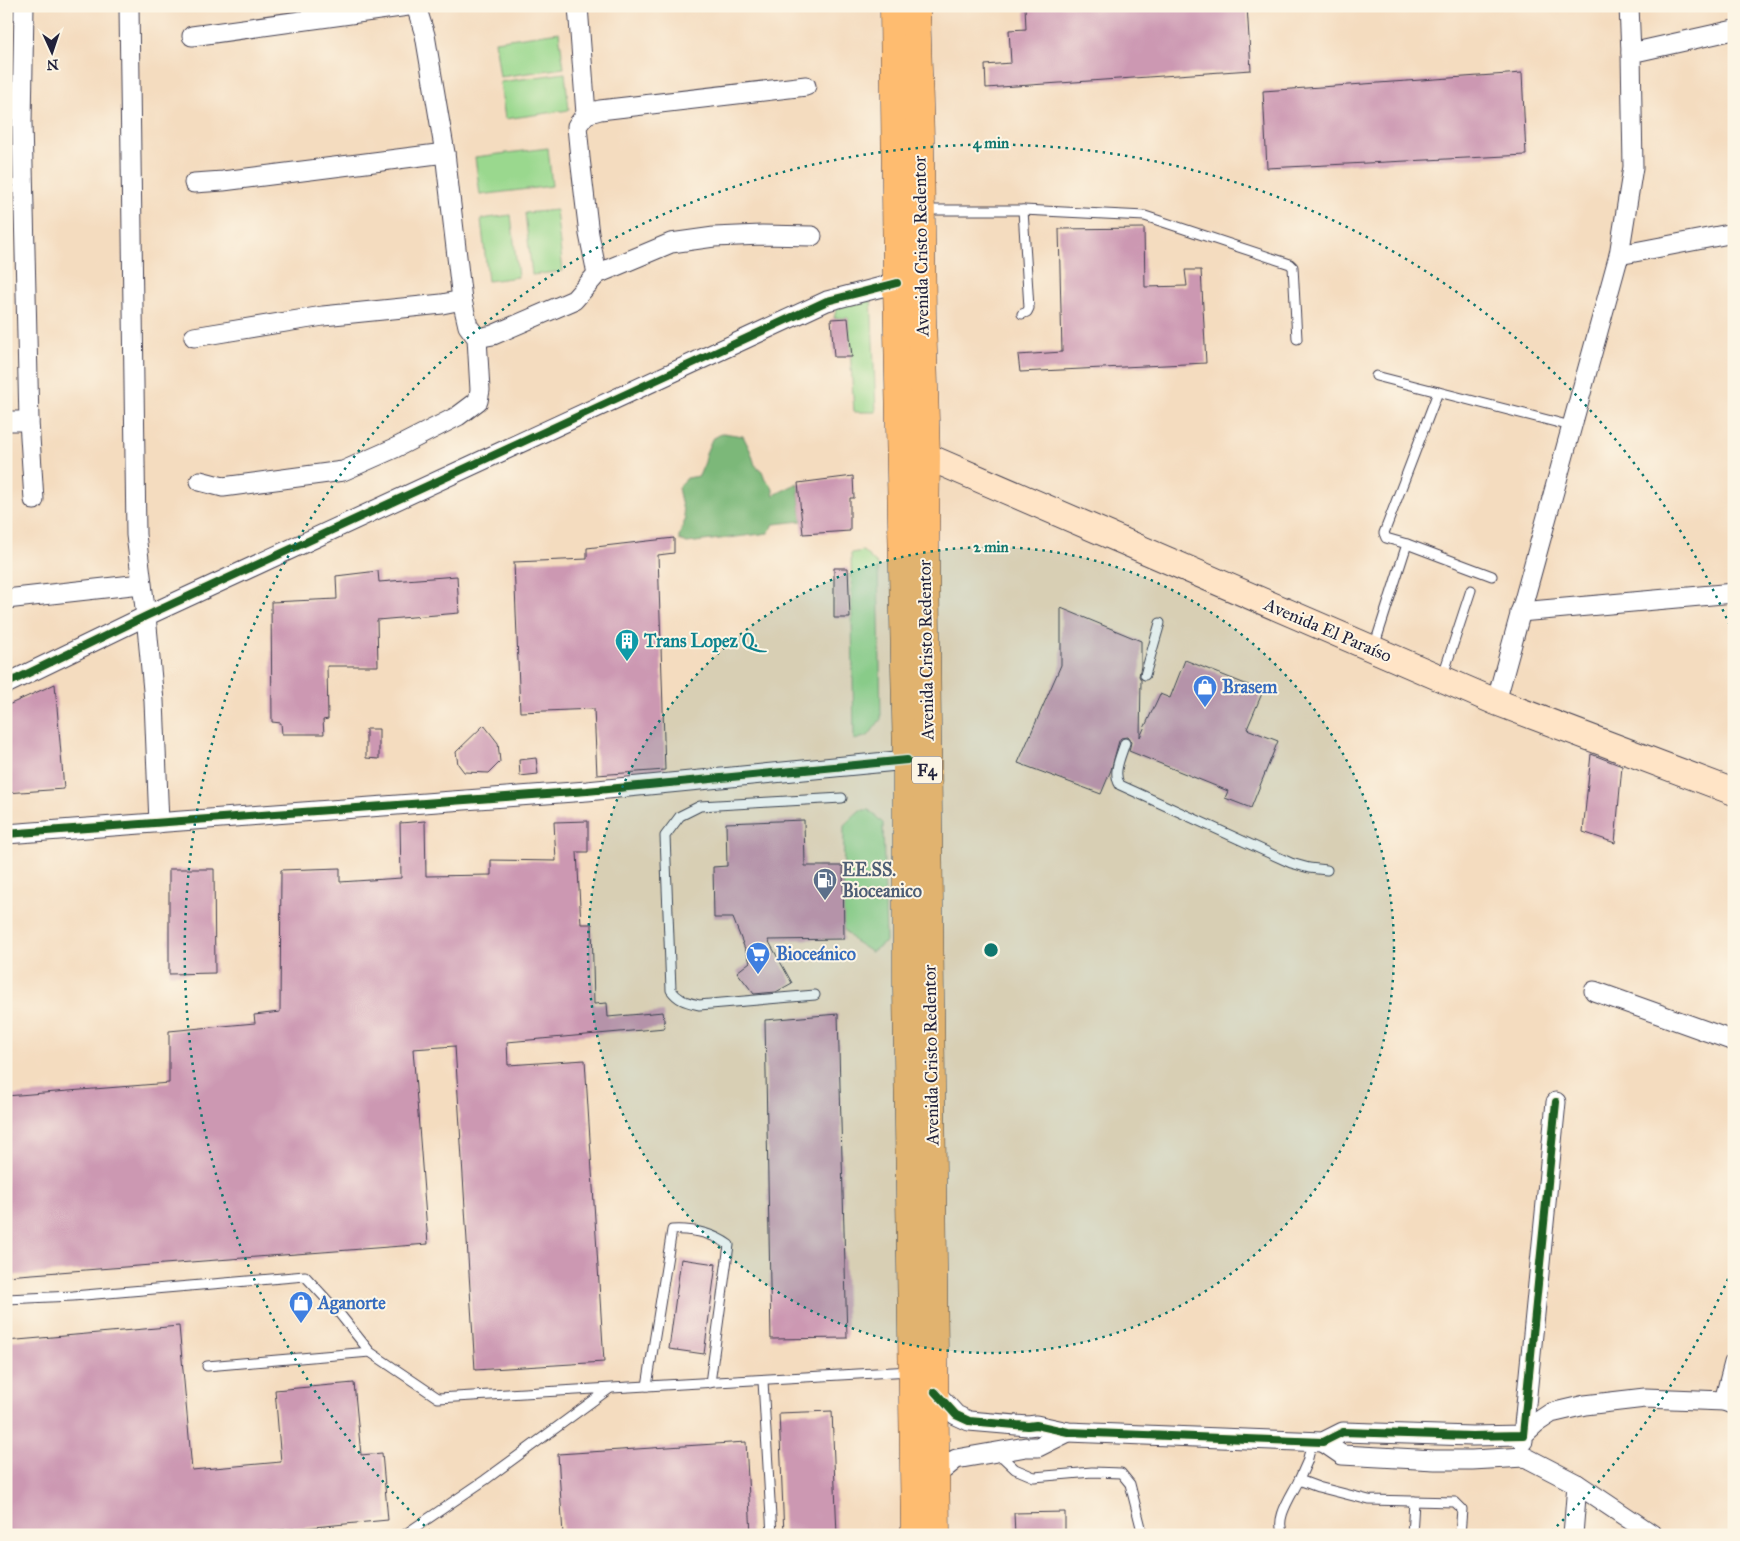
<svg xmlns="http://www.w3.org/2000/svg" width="1740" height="1541" viewBox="0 0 1740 1541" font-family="'IM FELL Great Primer',serif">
<rect width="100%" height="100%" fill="#fcf5e5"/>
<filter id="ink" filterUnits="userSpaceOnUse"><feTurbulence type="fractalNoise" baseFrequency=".02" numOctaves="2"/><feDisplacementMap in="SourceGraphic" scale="10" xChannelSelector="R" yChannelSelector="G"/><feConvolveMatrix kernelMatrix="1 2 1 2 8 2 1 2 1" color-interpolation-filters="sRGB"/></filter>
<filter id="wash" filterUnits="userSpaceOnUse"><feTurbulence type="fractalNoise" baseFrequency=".0096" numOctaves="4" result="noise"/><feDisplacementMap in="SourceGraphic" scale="20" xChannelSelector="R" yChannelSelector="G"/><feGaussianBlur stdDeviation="1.12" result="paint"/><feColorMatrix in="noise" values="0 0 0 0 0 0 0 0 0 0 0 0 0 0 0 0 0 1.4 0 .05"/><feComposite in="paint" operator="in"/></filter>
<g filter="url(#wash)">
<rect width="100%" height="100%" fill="#f4dcbf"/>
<g fill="#9ad88e" stroke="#5e7d64">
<polygon points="559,32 564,68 500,77 495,41"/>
<polygon points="565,73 569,110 505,119 500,82"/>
<polygon points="548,148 552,186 480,195 475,157"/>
<polygon points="556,210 563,271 532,275 525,213"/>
<polygon points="511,215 518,277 488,281 481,219"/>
<polygon points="871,294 876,412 854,412 848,318 834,318 838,303"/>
<polygon points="863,551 878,565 881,719 868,736 854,740 851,553"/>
<polygon points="860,810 869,810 883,823 886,942 871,952 854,941 843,928 844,825"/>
</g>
<polygon fill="#7bb879" stroke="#4e6d5a" points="723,433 743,436 751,452 755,465 762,471 765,479 772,486 774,495 798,483 802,521 774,524 768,533 761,534 687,543 679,540 679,536 685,520 678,488 687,478 699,476 705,462 706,453 712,439"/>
<g id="blocks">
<g fill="#cc98b2">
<polygon points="1025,6 1247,6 1251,70 986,88 985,65 1011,63 1009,30 1026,29"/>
<polygon points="1522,73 1526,155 1267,168 1263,91"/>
<polygon points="1144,228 1145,287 1187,286 1185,270 1201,270 1206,363 1020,372 1018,355 1062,352 1059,229"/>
<polygon points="848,318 852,357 834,357 831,319"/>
<polygon points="853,476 854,498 850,498 850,531 803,534 798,483"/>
<polygon points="674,538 674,553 658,555 665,770 597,775 594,709 520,712 514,562 587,559 587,548"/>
<polygon points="834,568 848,568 850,618 834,618"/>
<polygon points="378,571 379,582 457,576 459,613 377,620 378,666 327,666 328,719 323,720 324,734 282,734 281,723 272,722 271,602 337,599 336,576"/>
<polygon points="1061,608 1141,641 1141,666 1139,676 1141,680 1140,737 1160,694 1170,698 1185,660 1263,691 1247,729 1278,741 1251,808 1225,798 1228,791 1129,751 1131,742 1127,737 1121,738 1119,741 1111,770 1101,794 1018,763 1061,665"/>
<polygon points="55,684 64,789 6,793 6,706"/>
<polygon points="484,725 498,743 500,762 489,773 464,772 458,764 456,752"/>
<polygon points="366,729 379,729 379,759 366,758"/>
<polygon points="1591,754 1622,766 1615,843 1583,832"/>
<polygon points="536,758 538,774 520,776 519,760"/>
<polygon points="804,820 805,866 843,866 844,939 768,940 792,983 776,992 754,994 737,972 750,962 733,918 714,918 713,867 727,866 726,823"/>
<polygon points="425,821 426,876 491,875 491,860 556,861 554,822 588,821 588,852 577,852 581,924 592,924 594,1004 607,1003 608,1017 663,1012 665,1028 507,1042 508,1065 585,1060 604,1362 475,1370 455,1046 413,1049 428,1244 6,1276 6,1096 169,1083 169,1031 255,1023 254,1015 280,1012 281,870 340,868 340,882 401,878 400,823"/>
<polygon points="169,869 214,869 215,973 169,974"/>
<polygon points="838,1014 847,1338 771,1339 765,1020"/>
<polygon points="681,1259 716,1264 704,1354 669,1349"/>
<polygon points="179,1326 192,1470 281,1462 275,1390 354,1383 361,1455 382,1453 388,1520 228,1535 6,1535 6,1341"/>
<polygon points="832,1411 837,1535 784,1535 779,1413"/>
<polygon points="746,1442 751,1535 563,1535 558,1454"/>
<polygon points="1065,1512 1065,1535 1015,1535 1014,1513"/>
</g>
</g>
</g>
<g filter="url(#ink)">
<use href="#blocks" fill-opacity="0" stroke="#423e4f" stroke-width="1"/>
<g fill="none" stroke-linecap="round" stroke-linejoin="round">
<defs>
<g id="lane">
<polyline points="923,210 1023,210 1029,308 1027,312 1022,314"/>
<polyline points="1023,210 1145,216 1290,264 1293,267 1297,339"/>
<polyline points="1376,376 1571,426"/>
<polyline points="1438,392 1384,533 1386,538 1407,544 1492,576"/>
<polyline points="1374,647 1407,544"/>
<polyline points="1145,675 1160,623"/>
<polyline points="1443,675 1471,590"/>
<path d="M1125,743C1121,756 1112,773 1120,785L1291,863L1309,868L1327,870"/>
<path d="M815,995L699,1005C687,1002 679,1001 671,990L665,836L680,816L700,806L842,798"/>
<polyline points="6,1299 73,1296 305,1276 339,1313 370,1352 438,1398 911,1371"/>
<polyline points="207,1366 370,1352"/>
<polyline points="763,1381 772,1535"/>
<path d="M647,1386L672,1230C693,1229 712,1233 729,1245L710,1383"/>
<polyline points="1312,1442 1307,1462 1299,1480 1318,1487 1369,1500 1455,1502 1462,1509 1460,1535"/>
<polyline points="998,1453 1015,1469 1034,1477 1092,1472 1121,1473 1130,1484 1143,1535"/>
<polyline points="404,1535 485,1480 609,1389"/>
<path d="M1284,1535C1273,1520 1292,1495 1299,1480"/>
<polyline points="1412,1535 1414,1501"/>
</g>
<g id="street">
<polyline points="129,6 136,535 146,616 154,701 159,823"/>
<polyline points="578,6 586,114 577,126 580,158 589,234 597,274"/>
<polyline points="1629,6 1631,53"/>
<polyline points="192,36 408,6"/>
<polyline points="586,114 600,110 806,86"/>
<polyline points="194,183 223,181 445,153"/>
<polyline points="1619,255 1734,233"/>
<polyline points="194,337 323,316 442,304 462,300"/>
<polyline points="477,338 493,335 574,300 597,274 671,243 714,237 762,235 812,236"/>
<polyline points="6,421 29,421 22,123 24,6"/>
<polyline points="29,421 34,500"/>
<polyline points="200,481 223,487 343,471 395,448 458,416 478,401 480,390 477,338 468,326 462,300 445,153 425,35 416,6"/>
<polyline points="6,599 141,584"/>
<polyline points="1520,612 1734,593"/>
<polyline points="6,684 146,616 827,301 897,283"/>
<polyline points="1496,702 1619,255 1633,167 1631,53 1734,30"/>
<polyline points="6,834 587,791 907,760"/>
<polyline points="1594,991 1734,1041"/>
<polyline points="935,1392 956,1415 969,1421 1028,1426 1036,1425 1068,1432 1323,1442 1343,1432 1472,1436 1523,1435 1556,1102"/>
<polyline points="1724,1401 1734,1363"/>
<polyline points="1523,1441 1523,1435 1536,1423 1551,1413 1585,1405 1645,1398 1724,1401 1734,1405"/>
<polyline points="1323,1442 1342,1455 1435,1460 1472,1460 1525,1457 1577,1484 1653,1535"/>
<polyline points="934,1477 956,1459 1026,1447 1038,1447 1068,1432"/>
<polyline points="1573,1535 1577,1484"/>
</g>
<polyline id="secondary" points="926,456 1496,702 1734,792"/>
<g id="highway">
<polyline points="894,6 897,283 907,760 907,988 915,1535"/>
<polyline points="916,6 920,138 922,317 926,456 925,544 936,1535"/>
</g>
</defs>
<use href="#lane" stroke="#423e4f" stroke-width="11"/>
<use href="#street" stroke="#423e4f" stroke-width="21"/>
<use href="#secondary" stroke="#423e4f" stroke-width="28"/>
<use href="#highway" stroke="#423e4f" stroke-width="29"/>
<use href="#lane" stroke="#fff" stroke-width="9"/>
<use href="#street" stroke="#fff" stroke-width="19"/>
<use href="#secondary" stroke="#ffe4c6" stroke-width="26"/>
<use href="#highway" stroke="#febc70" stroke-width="28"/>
<defs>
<g id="cycleway">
<polyline points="6,684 146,616 827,301 897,283"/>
<polyline points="6,834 587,791 907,760"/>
<polyline points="935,1392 956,1415 969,1421 1028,1426 1036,1425 1068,1432 1323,1442 1343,1432 1472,1436 1523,1435 1556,1102"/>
</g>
</defs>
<use href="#cycleway" stroke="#fcf5e5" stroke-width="11"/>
<use href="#cycleway" stroke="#1b5e20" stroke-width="8"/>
</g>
</g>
<circle cx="991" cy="950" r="403" fill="#0f766e" fill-opacity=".12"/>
<g fill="none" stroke="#0f766e" stroke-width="2.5" stroke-dasharray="2.5 5">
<circle cx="991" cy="950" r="403"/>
<path d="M1731 1272A807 807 0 0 1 1552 1531M430 1531A807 807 0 1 1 1731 628"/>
</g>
<defs>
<symbol id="building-pin" viewBox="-11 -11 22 30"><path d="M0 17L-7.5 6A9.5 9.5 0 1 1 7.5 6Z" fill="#0f9aa8" stroke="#fcf5e5"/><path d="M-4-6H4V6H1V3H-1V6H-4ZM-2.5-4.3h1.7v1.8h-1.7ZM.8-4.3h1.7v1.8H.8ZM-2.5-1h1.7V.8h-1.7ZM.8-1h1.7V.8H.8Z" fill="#fff"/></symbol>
<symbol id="shop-pin" viewBox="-11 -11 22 30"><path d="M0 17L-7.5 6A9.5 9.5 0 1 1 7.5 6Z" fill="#3f7fe0" stroke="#fcf5e5"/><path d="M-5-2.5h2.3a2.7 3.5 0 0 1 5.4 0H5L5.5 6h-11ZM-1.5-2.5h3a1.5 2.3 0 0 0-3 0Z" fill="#fff"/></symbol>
<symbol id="fuel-pin" viewBox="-11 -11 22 30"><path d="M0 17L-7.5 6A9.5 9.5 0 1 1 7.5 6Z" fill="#5c6f8a" stroke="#fcf5e5"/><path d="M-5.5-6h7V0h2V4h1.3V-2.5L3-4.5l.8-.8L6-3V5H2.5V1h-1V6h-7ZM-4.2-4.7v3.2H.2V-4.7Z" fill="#fff"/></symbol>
<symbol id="supermarket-pin" viewBox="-11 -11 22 30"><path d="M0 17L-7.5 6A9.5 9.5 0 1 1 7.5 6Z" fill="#3f7fe0" stroke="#fcf5e5"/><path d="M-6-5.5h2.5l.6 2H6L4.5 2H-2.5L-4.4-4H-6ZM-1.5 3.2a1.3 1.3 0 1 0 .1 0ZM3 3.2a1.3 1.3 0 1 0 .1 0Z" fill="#fff"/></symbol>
</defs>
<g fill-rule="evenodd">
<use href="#building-pin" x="613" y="627" width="28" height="38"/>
<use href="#shop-pin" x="1191" y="673" width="28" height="38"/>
<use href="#fuel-pin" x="811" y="866" width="28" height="38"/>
<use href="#supermarket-pin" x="744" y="940" width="28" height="38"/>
<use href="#shop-pin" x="287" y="1289" width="28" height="38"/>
</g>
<g text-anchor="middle" stroke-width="4" stroke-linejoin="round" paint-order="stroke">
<rect fill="#fcf5e5" stroke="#63616e" stroke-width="1" x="912" y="756.5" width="30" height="27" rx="4"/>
<g font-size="16" font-weight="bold" fill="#22223b">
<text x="927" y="776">F4</text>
</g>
<g font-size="18" fill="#22223b" stroke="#fcf5e5">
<text transform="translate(921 246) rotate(-91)" y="6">Avenida Cristo Redentor</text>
<text transform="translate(1328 630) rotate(23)" y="6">Avenida El Paraíso</text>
<text transform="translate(926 650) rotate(-91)" y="6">Avenida Cristo Redentor</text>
<text transform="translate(931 1055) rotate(-91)" y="6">Avenida Cristo Redentor</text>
</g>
<g font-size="18" font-weight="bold" fill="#0d838f" stroke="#fcf5e5" text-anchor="start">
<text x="644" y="647">Trans Lopez Q.</text>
</g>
<g font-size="18" font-weight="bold" fill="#366cbe" stroke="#fcf5e5" text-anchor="start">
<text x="1222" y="693">Brasem</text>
<text x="776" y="960">Bioceánico</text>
<text x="318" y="1309">Aganorte</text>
</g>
<g font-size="18" font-weight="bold" fill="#4e5e75" stroke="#fcf5e5" text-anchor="start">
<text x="842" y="876">EE.SS.<tspan x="842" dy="21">Bioceanico</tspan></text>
</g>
</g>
<circle cx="991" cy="950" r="8" fill="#0f766e" stroke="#fcf5e5" stroke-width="2.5"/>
<g font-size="15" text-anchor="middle" font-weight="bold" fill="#0f766e" stroke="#fcf5e5" stroke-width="4" stroke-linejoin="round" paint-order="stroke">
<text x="991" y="148">4 min</text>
<text x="991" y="552">2 min</text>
</g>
<rect width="1740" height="1541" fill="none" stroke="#fcf5e5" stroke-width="25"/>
<g transform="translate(52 52) rotate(177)" stroke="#fcf5e5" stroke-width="4" paint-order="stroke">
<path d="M0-4L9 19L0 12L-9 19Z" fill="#22223b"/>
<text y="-8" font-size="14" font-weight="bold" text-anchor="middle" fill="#22223b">N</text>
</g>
</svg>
